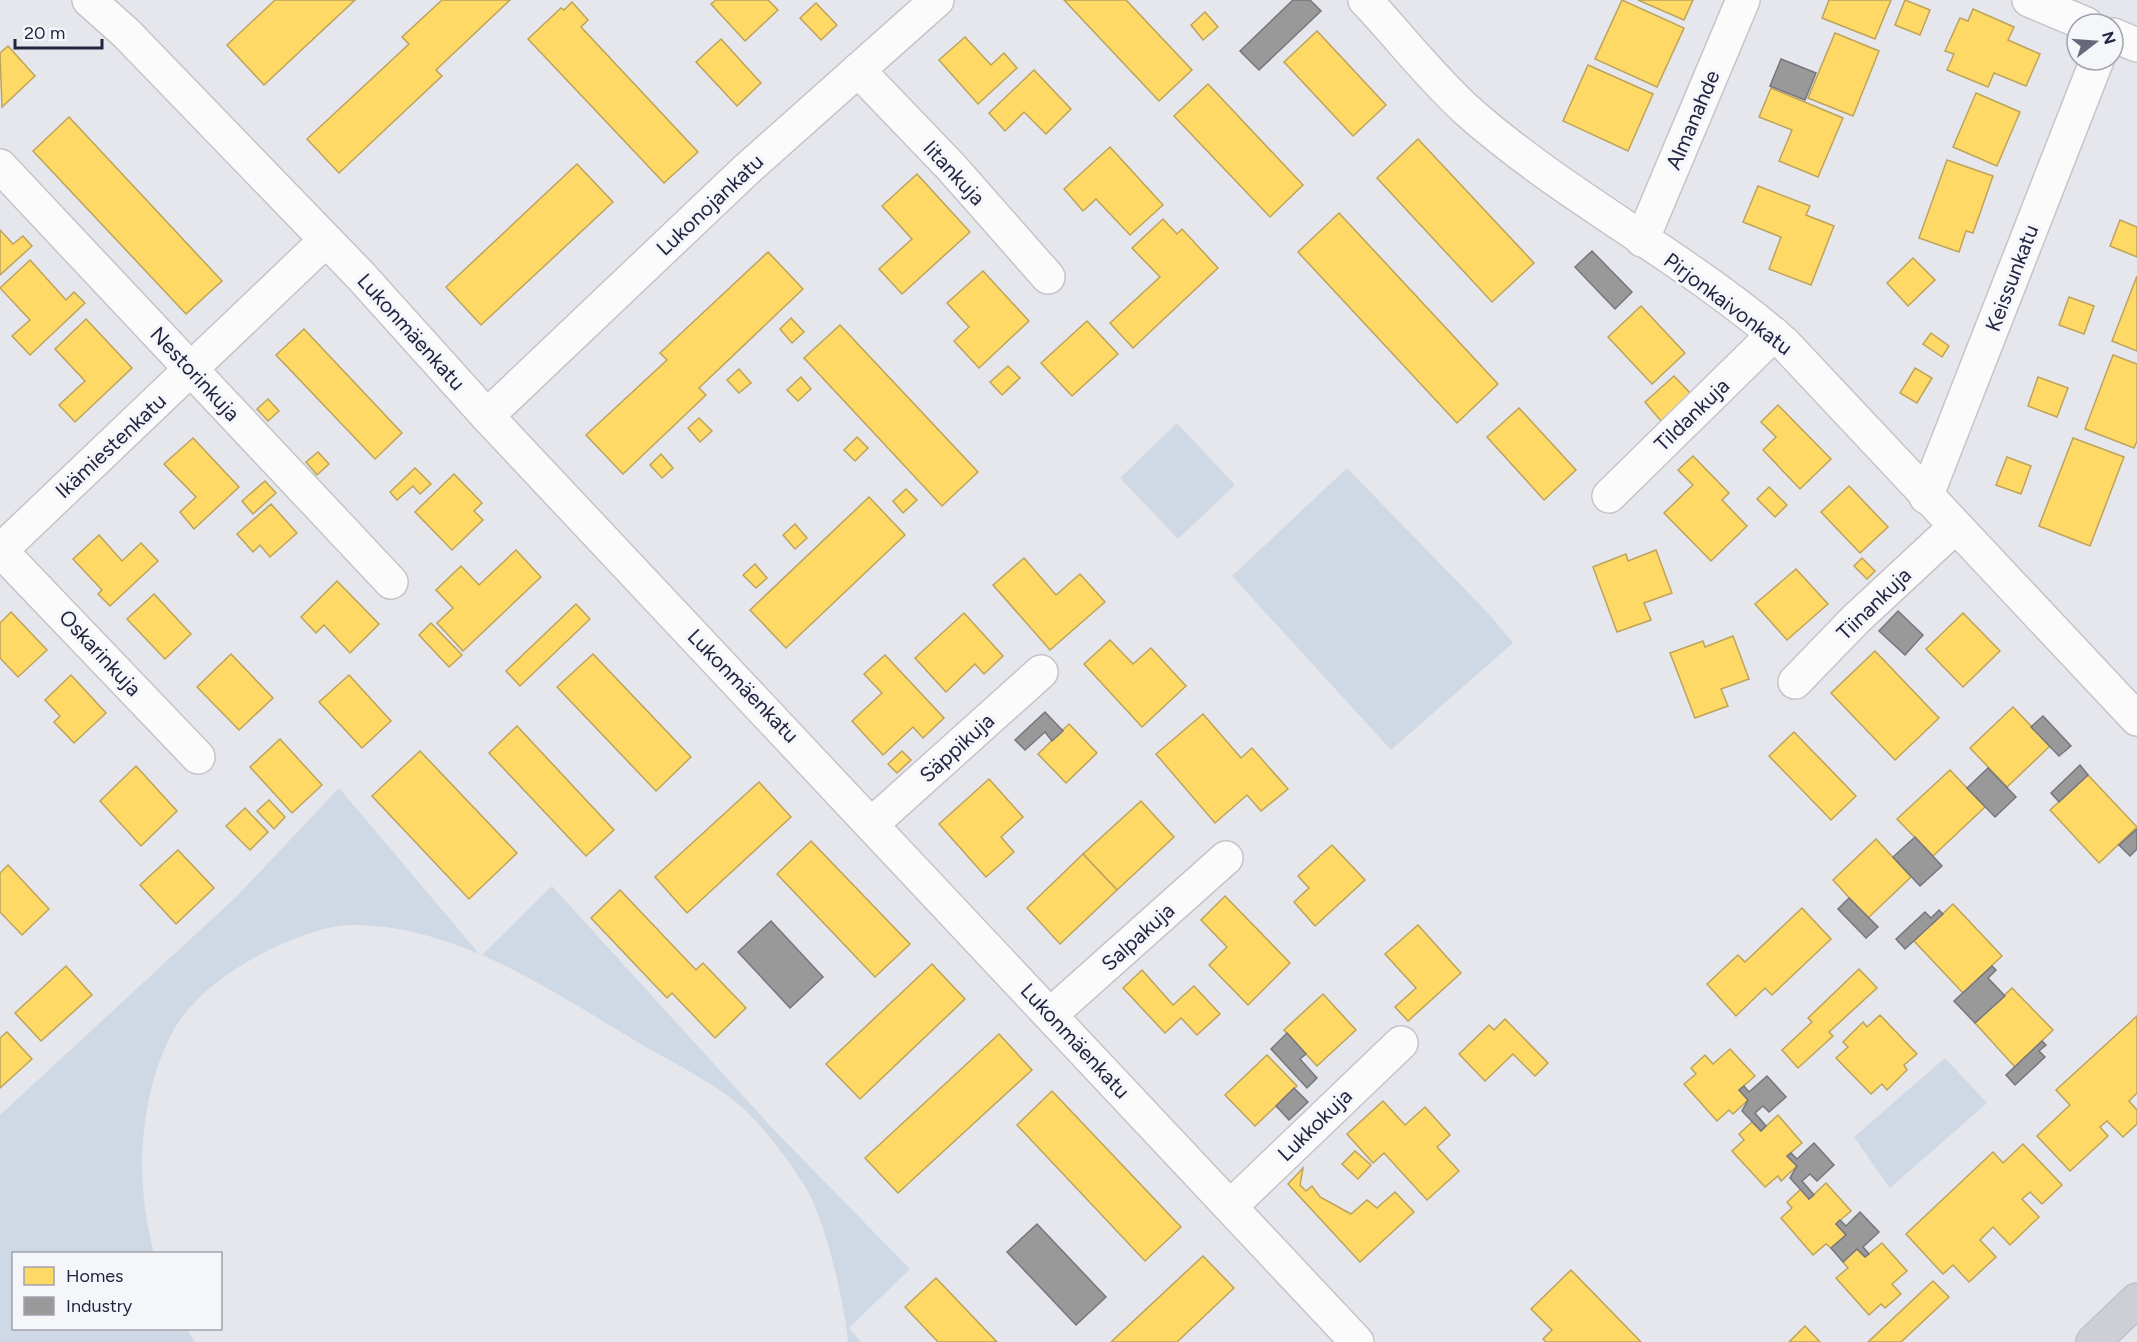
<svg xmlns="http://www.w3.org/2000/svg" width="2137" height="1342" viewBox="0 0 2137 1342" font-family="Figtree,sans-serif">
<rect width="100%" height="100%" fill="#e6e7ec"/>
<g fill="#cfd9e5">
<polygon points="1177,423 1235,485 1178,539 1120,478"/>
<polygon points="1347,468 1488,613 1513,643 1391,750 1232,576"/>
<path d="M339,788L481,956L552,886L776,1132L910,1269L849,1328L861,1342H848C845,1305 825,1219 806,1188C786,1156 758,1118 728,1096C701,1076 668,1060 639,1043C554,992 460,927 357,925C327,924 295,938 269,950C232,968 190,997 171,1035C138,1101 135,1183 154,1253L14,1254V1328L187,1329L195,1342H0V1115L237,896Z"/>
<polygon points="1945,1058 1987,1103 1890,1188 1854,1137"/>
</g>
<g fill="#ffd966" stroke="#bda35b" stroke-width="1.5">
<polygon points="275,0 355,0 264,85 227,45"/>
<polygon points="442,0 510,0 436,70 442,76 339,173 307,139 409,44 402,37"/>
<polygon points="716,0 768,0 778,10 745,41 711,4"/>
<polygon points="1064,0 1126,0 1192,70 1159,101"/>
<polygon points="1622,0 1684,28 1657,87 1595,59"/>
<polygon points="1638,0 1693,0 1684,20"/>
<polygon points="1829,0 1891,0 1875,39 1822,18"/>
<polygon points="1905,0 1930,10 1920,35 1895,25"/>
<polygon points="572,2 588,20 581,27 698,152 664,183 528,39 561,8 564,10"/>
<polygon points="816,3 837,25 821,40 800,18"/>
<polygon points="1973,9 2014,27 2008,40 2040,54 2026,86 1994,73 1988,87 1947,70 1954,54 1945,51 1960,18 1968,21"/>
<polygon points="1205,12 1218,27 1203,40 1191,25"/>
<polygon points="1317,31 1386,105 1353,136 1284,62"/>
<polygon points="1835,33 1879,51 1853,116 1808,98"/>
<polygon points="965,37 991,65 1004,53 1017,68 978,104 939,60"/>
<polygon points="721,39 761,83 737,106 696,62"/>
<polygon points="8,46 35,76 2,107 0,53"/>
<polygon points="1588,65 1653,94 1628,151 1563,121"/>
<polygon points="1034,70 1071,109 1046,134 1024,112 1005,131 989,113"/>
<polygon points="1208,84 1303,185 1270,217 1174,116"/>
<polygon points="1771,88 1843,118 1818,177 1779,161 1792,130 1759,117"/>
<polygon points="1976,93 2020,112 1997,166 1953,147"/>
<polygon points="69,117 222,281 186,314 33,151"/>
<polygon points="1418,139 1534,263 1492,302 1377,178"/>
<polygon points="1110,147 1163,205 1130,235 1096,199 1083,211 1064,189"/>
<polygon points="1947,160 1993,176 1973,233 1966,231 1959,252 1919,238"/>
<polygon points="577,164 613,202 481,325 446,287"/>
<polygon points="917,174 970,232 902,294 879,269 912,239 882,206"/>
<polygon points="1758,186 1810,206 1806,215 1834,226 1811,285 1769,269 1781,237 1743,222"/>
<polygon points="1339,213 1498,384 1457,423 1298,252"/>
<polygon points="1163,219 1177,234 1182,229 1218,268 1133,348 1110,323 1160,277 1132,248"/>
<polygon points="2120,220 2137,227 2137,257 2110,246"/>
<polygon points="0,230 13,244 23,236 32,246 0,275"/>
<polygon points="768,252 803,289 699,388 706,395 623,474 586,435 667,360 660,353"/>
<polygon points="1913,258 1935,280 1908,306 1887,283"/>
<polygon points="30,260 66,300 74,292 85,303 30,355 12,336 30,320 0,288"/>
<polygon points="983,271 1029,321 979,368 954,341 969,327 947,303"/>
<polygon points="2137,276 2137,351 2112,341"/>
<polygon points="2069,297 2094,306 2084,334 2059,325"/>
<polygon points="1641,306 1685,353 1652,384 1608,337"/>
<polygon points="791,318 804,332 792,343 780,329"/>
<polygon points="86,319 132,368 75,422 59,405 85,381 55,349"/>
<polygon points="1087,321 1118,354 1072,396 1041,363"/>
<polygon points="840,325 978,472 942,506 804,358"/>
<polygon points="304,329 402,433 375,459 276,355"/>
<polygon points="1931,333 1949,346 1942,357 1923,344"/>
<polygon points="2113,355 2137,364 2137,441 2134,448 2085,429"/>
<polygon points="1008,366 1020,378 1002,395 990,382"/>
<polygon points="1915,368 1932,378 1917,403 1900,393"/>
<polygon points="739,369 751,383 739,393 727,380"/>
<polygon points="1674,376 1691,394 1661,421 1645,402"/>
<polygon points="801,377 811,389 798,401 787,390"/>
<polygon points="2038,377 2068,388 2057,417 2028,406"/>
<polygon points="268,399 279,411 268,421 257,409"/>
<polygon points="1778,405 1831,459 1800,489 1763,450 1776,437 1761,422"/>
<polygon points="1519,408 1576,470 1544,500 1487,437"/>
<polygon points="699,418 712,431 700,442 688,428"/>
<polygon points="857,437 868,448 855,461 844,450"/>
<polygon points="193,438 239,487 194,529 180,512 196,497 164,464"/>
<polygon points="2073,438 2124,457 2090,546 2039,526"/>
<polygon points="318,452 329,464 317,475 306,462"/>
<polygon points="661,454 673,468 662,478 650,465"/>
<polygon points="1693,456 1729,493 1722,500 1747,526 1711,561 1664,513 1693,485 1678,470"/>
<polygon points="2007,457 2031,466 2021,494 1996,485"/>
<polygon points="415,468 431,484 420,494 413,486 397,500 390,492"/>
<polygon points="454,474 482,503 474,511 483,520 452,550 415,512"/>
<polygon points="265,481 276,493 253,514 242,501"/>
<polygon points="1849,486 1888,527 1860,553 1821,512"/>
<polygon points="1769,487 1787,505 1775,517 1757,499"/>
<polygon points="906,489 917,500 903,513 893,501"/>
<polygon points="869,497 905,535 786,648 750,610"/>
<polygon points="271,504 297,533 270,557 260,545 253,552 237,534"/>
<polygon points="795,524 807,538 795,549 783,535"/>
<polygon points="99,535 122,561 141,543 158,561 110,606 98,594 102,590 73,559"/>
<polygon points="516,550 541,577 463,651 437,623 453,608 436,590 461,566 479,585"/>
<polygon points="1656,550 1672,593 1644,603 1651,620 1617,632 1593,567 1626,554 1628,561"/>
<polygon points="1024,558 1056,595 1080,574 1105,602 1050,650 993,585"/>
<polygon points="1862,558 1875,571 1867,579 1854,566"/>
<polygon points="755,564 767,578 756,588 743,575"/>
<polygon points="1796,569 1828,604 1787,640 1755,604"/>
<polygon points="337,581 379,624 350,653 324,625 316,633 301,617"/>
<polygon points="154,594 191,634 165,659 127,619"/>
<polygon points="576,604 590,619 520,686 506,671"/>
<polygon points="11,612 47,650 18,677 0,658 0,623"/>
<polygon points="964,613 1003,656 984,674 975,664 946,692 915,658"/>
<polygon points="1963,613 2000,651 1963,687 1926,649"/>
<polygon points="431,623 462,655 449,667 419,635"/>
<polygon points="1733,636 1749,679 1721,689 1728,706 1695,718 1670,653 1703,641 1705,647"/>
<polygon points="1110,640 1133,664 1151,648 1186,686 1142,727 1084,664"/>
<polygon points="1875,651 1939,718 1895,760 1831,693"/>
<polygon points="231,654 273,698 239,730 197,687"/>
<polygon points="593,654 691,757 656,791 557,687"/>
<polygon points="885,655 944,718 923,738 913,727 883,755 852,721 882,693 864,674"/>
<polygon points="71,675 106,713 74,743 54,722 60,716 45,700"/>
<polygon points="349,675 391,721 362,748 319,702"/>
<polygon points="2013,707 2050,746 2007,787 1970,748"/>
<polygon points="1203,714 1241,758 1252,748 1288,789 1261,811 1247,795 1215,823 1156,754"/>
<polygon points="1069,724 1097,753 1066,783 1038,754"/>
<polygon points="517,726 614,830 586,856 489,753"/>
<polygon points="1794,732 1856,796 1831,820 1769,756"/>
<polygon points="280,739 322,785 292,813 250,767"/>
<polygon points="420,751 517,853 469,899 372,796"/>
<polygon points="902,751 911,760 897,773 888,764"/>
<polygon points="136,766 177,811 141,846 100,801"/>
<polygon points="1950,770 1985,807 1933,856 1897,819"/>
<polygon points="2088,775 2137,827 2099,863 2050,810"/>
<polygon points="989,779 1023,817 1001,837 1014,852 986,877 939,824"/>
<polygon points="759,782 791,817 687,913 655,877"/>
<polygon points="269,800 285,817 274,829 257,811"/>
<polygon points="1141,801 1174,837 1117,890 1083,854"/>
<polygon points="245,808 268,832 250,850 226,826"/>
<polygon points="1876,839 1911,877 1868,918 1833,880"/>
<polygon points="811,841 910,944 875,977 777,874"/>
<polygon points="1332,845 1365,880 1315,926 1294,902 1309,888 1298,876"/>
<polygon points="178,850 214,888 176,924 140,885"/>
<polygon points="1083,854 1117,890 1060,944 1027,908"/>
<polygon points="8,865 49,909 22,935 0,912 0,873"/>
<polygon points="620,890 696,970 703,963 746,1008 715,1038 672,993 667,998 591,918"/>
<polygon points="1225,896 1290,963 1248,1005 1209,965 1227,947 1201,920"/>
<polygon points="1953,904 2002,956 1963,993 1914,941"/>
<polygon points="1802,908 1831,939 1772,995 1765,988 1736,1016 1707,984 1738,955 1745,962"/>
<polygon points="1418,925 1461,973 1408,1021 1395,1007 1416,988 1385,954"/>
<polygon points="932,964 965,999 860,1099 826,1064"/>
<polygon points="66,966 92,995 41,1041 15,1013"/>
<polygon points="1859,969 1877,988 1829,1032 1833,1036 1798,1068 1782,1050 1812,1022 1808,1018"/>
<polygon points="1142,970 1173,1005 1194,986 1220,1014 1197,1035 1181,1018 1165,1033 1123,988"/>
<polygon points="2012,988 2053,1030 2015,1067 1975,1023"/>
<polygon points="1323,994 1356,1030 1317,1066 1284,1030"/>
<polygon points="1880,1015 1917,1054 1904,1065 1907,1070 1887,1090 1882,1084 1871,1094 1836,1058 1848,1047 1843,1042 1863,1022 1867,1027"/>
<polygon points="2137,1016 2137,1093 2129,1101 2137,1110 2137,1124 2123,1137 2107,1121 2100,1127 2108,1136 2070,1171 2037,1136 2070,1105 2056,1090"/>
<polygon points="1505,1019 1548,1063 1535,1076 1513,1054 1485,1081 1459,1054 1489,1025 1494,1030"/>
<polygon points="7,1032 32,1059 0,1088 0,1038"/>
<polygon points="999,1034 1032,1070 898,1193 865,1158"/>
<polygon points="1730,1049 1755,1076 1739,1090 1748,1100 1733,1114 1729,1110 1717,1121 1684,1084 1696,1074 1691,1068 1705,1055 1713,1064"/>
<polygon points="1267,1055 1297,1086 1255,1126 1225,1095"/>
<polygon points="1052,1091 1181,1227 1145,1261 1017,1125"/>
<polygon points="1383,1101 1405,1125 1425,1107 1450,1135 1437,1147 1459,1171 1427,1200 1384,1153 1373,1163 1347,1134"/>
<polygon points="1778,1115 1802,1143 1787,1156 1797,1166 1781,1181 1778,1176 1765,1187 1732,1151 1744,1140 1739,1134 1752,1122 1761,1131"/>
<polygon points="2023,1144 2062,1185 2042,1204 2030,1192 2022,1199 2039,1217 2010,1245 1993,1227 1980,1240 1996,1257 1969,1282 1953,1265 1943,1274 1906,1234 1993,1152 2003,1163"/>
<polygon points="1355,1151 1371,1165 1358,1179 1342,1164"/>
<polygon points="1303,1168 1300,1185 1306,1191 1312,1186 1320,1197 1351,1214 1367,1200 1377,1208 1395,1192 1414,1212 1360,1262 1288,1184"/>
<polygon points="1826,1183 1851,1211 1836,1224 1846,1235 1831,1248 1826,1244 1813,1255 1781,1218 1792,1208 1787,1202 1801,1189 1809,1199"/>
<polygon points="1882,1243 1907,1271 1892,1284 1901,1294 1885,1308 1881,1304 1869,1315 1836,1278 1848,1268 1843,1262 1857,1249 1865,1257"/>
<polygon points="1203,1256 1234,1288 1177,1342 1111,1342"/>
<polygon points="1571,1270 1641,1342 1546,1342 1543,1339 1552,1330 1531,1309"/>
<polygon points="936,1278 997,1342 938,1342 905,1307"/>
<polygon points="1933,1281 1949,1297 1901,1342 1868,1342"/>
<polygon points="1805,1326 1820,1342 1789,1342"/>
</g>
<g fill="#999" stroke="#76767e" stroke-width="1.5">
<polygon points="1293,0 1310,0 1321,11 1259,70 1240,51"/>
<polygon points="1781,59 1816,73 1805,100 1770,86"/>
<polygon points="1592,251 1632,292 1615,309 1575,267"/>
<polygon points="1898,611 1923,635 1905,655 1879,631"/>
<polygon points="1045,712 1063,731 1052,741 1045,732 1025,750 1015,740"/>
<polygon points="2043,716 2071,746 2059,756 2031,727"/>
<polygon points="2080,765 2088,775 2059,802 2051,793"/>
<polygon points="1988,768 2016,797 1995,817 1967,788"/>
<polygon points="2137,829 2137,849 2130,856 2119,845"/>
<polygon points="1915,837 1942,866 1920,886 1893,857"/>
<polygon points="1849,898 1878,927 1866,938 1838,909"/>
<polygon points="1939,910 1943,914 1905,949 1896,939 1925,912 1931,918"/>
<polygon points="771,921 823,977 790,1008 738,952"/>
<polygon points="1992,966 1996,970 1988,978 2005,996 1975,1023 1954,1001"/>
<polygon points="1287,1033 1306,1054 1300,1059 1317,1078 1307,1088 1271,1049"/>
<polygon points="2042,1041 2046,1045 2039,1051 2045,1057 2015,1085 2006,1075"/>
<polygon points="1767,1076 1786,1097 1769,1112 1763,1106 1755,1113 1766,1126 1761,1131 1742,1111 1748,1100 1739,1090 1744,1086 1749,1092"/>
<polygon points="1294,1088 1308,1102 1289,1120 1276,1106"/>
<polygon points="1814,1143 1834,1165 1817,1181 1810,1174 1802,1181 1814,1195 1809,1199 1790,1178 1797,1166 1787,1156 1791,1153 1797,1159"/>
<polygon points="1860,1212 1879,1232 1863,1247 1869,1254 1865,1257 1857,1249 1843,1262 1831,1248 1846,1235 1836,1224 1840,1220 1846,1226"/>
<polygon points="1037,1224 1106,1297 1076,1325 1007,1252"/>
</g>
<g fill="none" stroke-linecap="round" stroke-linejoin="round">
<defs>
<g id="minor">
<polyline points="89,0 126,33 360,275 487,416 1357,1342"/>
<path d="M1365,0C1400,37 1432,79 1470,113C1568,199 1687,258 1785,344L2137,719"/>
<polyline points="2029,0 2086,24"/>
<polyline points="2113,35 2137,45"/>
<polyline points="858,70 952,168 1048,277"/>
<polyline points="0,166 391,582"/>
<polyline points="1642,240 1743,0"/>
<polyline points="487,416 746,170 937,0"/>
<polyline points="1609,496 1774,334"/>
<polyline points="1926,497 2097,60"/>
<polyline points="0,550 198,757"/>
<polyline points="0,551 325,241"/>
<polyline points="1795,682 1856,619 1955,527"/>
<polyline points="873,823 1041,672"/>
<polyline points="1050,1015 1226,858"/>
<polyline points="1231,1206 1401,1043"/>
</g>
<polyline id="major" points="2093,1342 2137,1300"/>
</defs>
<use href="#minor" stroke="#c4c4c9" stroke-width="36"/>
<use href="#major" stroke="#c2c2ca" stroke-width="36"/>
<use href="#minor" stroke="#fbfbfc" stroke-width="33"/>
<use href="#major" stroke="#ceced7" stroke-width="33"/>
</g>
<g text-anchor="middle" stroke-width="6" stroke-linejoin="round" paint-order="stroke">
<g font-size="21" fill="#232440" stroke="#f5f6fa">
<text transform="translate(1693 120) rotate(-67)" y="7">Almanahde</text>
<text transform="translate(954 173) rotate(47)" y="7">Iitankuja</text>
<text transform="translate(710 205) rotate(-43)" y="7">Lukonojankatu</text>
<text transform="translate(2012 278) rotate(-69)" y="7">Keissunkatu</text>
<text transform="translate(1728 304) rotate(37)" y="7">Pirjonkaivonkatu</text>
<text transform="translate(411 332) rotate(48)" y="7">Lukonmäenkatu</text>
<text transform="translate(195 374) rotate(47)" y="7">Nestorinkuja</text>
<text transform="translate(1692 415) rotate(-44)" y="7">Tildankuja</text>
<text transform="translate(111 446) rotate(-43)" y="7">Ikämiestenkatu</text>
<text transform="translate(1874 604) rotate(-44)" y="7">Tiinankuja</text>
<text transform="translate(100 653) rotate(47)" y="7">Oskarinkuja</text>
<text transform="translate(743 686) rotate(46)" y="7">Lukonmäenkatu</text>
<text transform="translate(957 748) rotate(-42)" y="7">Säppikuja</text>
<text transform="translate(1138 937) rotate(-42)" y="7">Salpakuja</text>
<text transform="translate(1075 1041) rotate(47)" y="7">Lukonmäenkatu</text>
<text transform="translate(1315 1125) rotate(-44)" y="7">Lukkokuja</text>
</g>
</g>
<rect x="12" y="1252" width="210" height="78" fill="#f5f6fa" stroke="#a1a2b0" stroke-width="1.5"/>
<rect x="24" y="1267" width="30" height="18" fill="#ffd966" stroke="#a1a2b0" stroke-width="1.5"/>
<text x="66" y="1282" font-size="18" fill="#232440">Homes</text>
<rect x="24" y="1297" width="30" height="18" fill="#999999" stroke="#a1a2b0" stroke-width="1.5"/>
<text x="66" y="1312" font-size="18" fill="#232440">Industry</text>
<g transform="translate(2095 42) rotate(73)"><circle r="28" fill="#f5f6fa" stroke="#a1a2b0" stroke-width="1.5"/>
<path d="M0-4.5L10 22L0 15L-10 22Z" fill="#67687c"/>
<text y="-9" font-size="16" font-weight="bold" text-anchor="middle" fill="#232440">N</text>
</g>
<path d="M15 39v9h87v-9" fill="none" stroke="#232440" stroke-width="3"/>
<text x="24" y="39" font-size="18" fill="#232440" stroke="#f5f6fa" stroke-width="4.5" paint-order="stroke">20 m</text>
</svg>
